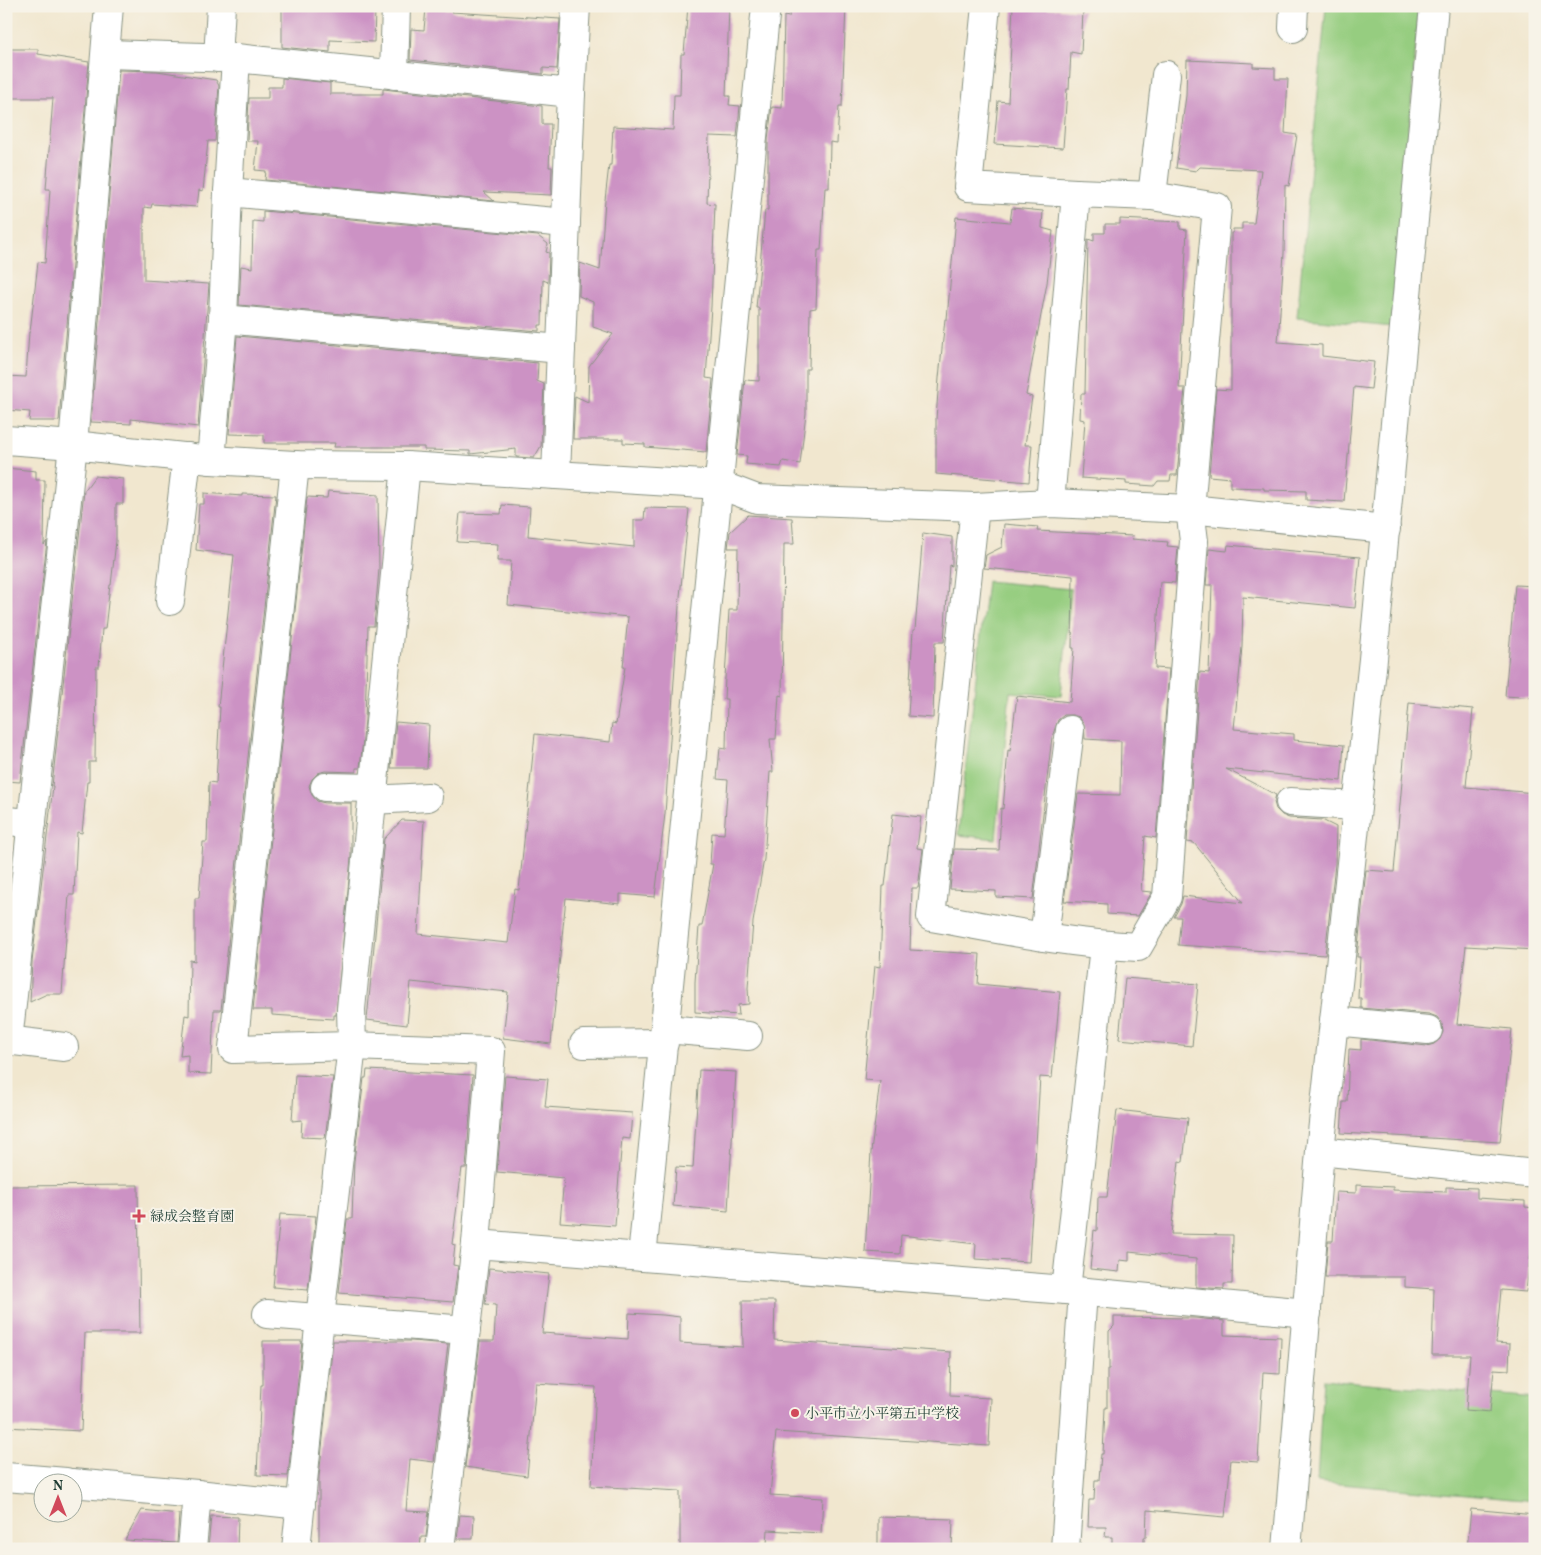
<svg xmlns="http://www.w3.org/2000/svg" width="1541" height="1555" viewBox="0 0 1541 1555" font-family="Vollkorn,'Noto Serif JP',serif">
<rect width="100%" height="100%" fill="#f7f3e8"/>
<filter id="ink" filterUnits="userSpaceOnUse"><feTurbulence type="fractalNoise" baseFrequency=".02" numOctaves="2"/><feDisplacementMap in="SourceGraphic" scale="10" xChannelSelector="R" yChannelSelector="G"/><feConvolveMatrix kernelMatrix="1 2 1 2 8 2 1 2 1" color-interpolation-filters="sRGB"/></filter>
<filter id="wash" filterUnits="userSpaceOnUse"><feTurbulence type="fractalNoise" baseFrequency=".0096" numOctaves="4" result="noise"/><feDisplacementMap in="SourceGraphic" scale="20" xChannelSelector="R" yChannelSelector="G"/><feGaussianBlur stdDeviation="1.12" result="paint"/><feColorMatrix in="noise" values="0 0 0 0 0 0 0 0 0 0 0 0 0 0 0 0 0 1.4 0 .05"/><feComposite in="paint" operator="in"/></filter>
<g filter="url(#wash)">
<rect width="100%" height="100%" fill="#f1e7cf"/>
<g fill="#96cd80" stroke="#5a855a">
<polygon points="1326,6 1419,6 1393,327 1297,318"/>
<polygon points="987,581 1071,589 1061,696 1010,692 996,839 958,835"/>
<polygon points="1323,1379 1535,1398 1535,1501 1317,1482"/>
</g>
<g id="blocks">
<g fill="#cc92c4">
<polygon points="282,6 330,6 330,9 375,10 374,42 330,40 330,52 282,47"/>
<polygon points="688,6 729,6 726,96 730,96 729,105 740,106 737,137 709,136 707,203 715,204 711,307 706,378 713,379 706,452 645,447 645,444 623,443 623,439 573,439 575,396 588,402 589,366 613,334 593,327 593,302 579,296 580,263 600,270 605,200 609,165 611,165 613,126 673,130 674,95 680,95 681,54 684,54"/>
<polygon points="790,6 846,6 842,106 839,106 837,143 830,142 829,188 825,188 821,250 818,250 816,308 810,309 809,369 806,369 806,413 800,464 783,461 781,467 746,464 747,456 737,455 745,380 759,381 759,308 756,308 765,210 768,210 768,139 772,107 782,108 784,16 789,17"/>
<polygon points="1013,6 1048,6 1047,8 1083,11 1081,54 1071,52 1069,89 1067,89 1063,148 994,144 998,101 1008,102"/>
<polygon points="426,8 452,9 452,12 560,19 557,69 543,68 543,74 410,60 411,29 424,30"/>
<polygon points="6,49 38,49 38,54 89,62 59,420 57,421 29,421 30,412 6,410 6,376 26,377 29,332 30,332 38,262 45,263 50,189 46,189 53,98 6,98"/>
<polygon points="1187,60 1253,63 1253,67 1275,68 1275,79 1288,79 1285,133 1297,135 1289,186 1285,185 1284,253 1278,342 1322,345 1322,356 1374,362 1371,389 1354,387 1344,502 1306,500 1306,491 1264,490 1264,488 1230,487 1230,478 1209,476 1216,389 1231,390 1231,233 1233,233 1233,229 1242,229 1242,223 1254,223 1261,170 1200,167 1196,171 1176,168 1186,96"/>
<polygon points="119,70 157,71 216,80 219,86 215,141 208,141 203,191 199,190 197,207 152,204 151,208 144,207 144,280 209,284 198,427 131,419 131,424 91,422"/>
<polygon points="282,78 330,83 330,94 383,94 383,89 542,106 542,124 551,124 549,167 552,167 551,195 484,192 494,201 265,180 266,171 255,170 258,141 247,141 249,98 268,98 268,87 282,87"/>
<polygon points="1012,208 1043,211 1042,228 1053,231 1047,283 1026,395 1032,397 1025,445 1032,445 1029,482 936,474 936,419 939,378 945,319 947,319 956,217 1010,222"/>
<polygon points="263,211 538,236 548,244 546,252 549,253 548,282 543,280 542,325 539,325 539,331 239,305 241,266 252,268 253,221 263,222"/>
<polygon points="1120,219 1180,222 1180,229 1187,230 1179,388 1185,388 1177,475 1171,475 1170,481 1158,481 1154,486 1126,484 1126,481 1081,478 1085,420 1080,419 1081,394 1085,394 1088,239 1094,241 1094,233 1105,233 1105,224 1120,224"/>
<polygon points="237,336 538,363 537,381 544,384 541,446 534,458 516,457 516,449 470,454 470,451 424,450 424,447 334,447 335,443 264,443 264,435 229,434"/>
<polygon points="6,468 36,471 36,480 45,480 44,545 47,541 20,782 6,781"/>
<polygon points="95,476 123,479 123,504 116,504 116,541 111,585 110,585 105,629 102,629 99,667 96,667 95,762 89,762 89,782 87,782 82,833 77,832 74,895 69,895 62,994 47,994 30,1002 32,962 53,786 52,786 84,491"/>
<polygon points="328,491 378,495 379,569 374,626 368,626 365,720 360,768 356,768 356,772 325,771 318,773 312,779 309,786 312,795 317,801 325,803 351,803 351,858 336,1015 334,1015 334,1019 272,1015 272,1010 253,1010 307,497 327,498"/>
<polygon points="204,493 242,496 242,494 276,495 221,1010 214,1010 211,1074 188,1073 188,1055 180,1056 185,1015 189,1016 190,960 195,961 195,898 199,898 203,842 207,842 209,782 216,783 220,707 218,707 234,555 196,550 199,504 204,504"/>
<polygon points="502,505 530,507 528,536 634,547 634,520 644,520 645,508 689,509 679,606 665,814 655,897 620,894 620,904 566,898 551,1044 503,1038 508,992 411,982 407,1025 367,1020 384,839 402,820 424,821 418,934 508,943 515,889 519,890 535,734 610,742 612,723 616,724 625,667 623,667 628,617 508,605 511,561 497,561 498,544 457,542 460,513 501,514"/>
<polygon points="748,515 792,518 794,544 784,544 782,696 779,695 776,739 770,739 773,772 770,772 764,859 753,922 748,988 749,1004 738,1005 739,1015 695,1012 695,982 699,926 702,926 713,864 710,864 712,833 724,834 728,780 717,779 720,748 726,749 727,699 724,699 725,678 729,610 737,610 738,548 728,548 730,532"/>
<polygon points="1004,524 1038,527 1037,531 1133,536 1132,539 1168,542 1167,546 1178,547 1175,583 1160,582 1155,668 1169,669 1156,838 1145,836 1141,891 1152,892 1138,916 1107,914 1107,904 1064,901 1078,794 1120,795 1121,741 1085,739 1084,724 1079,717 1072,715 1064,715 1058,720 1052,737 1033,899 996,897 996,891 950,889 954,849 999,850 1001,808 1003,809 1008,750 1010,751 1017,696 1070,702 1074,648 1072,648 1073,576 984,568 986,555 1002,547"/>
<polygon points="923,533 952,537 952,566 949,565 944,642 935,642 933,718 908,716 913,630 915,630"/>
<polygon points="1228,545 1360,557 1355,608 1243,597 1242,647 1234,729 1294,734 1294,740 1344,745 1341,781 1226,769 1276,795 1274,802 1276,809 1282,815 1289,818 1322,820 1336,827 1335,864 1325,955 1178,945 1181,917 1174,917 1181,904 1183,896 1243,903 1194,843 1187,842 1200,672 1209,673 1212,585 1206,585 1209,549 1227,551"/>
<polygon points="1515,585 1535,586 1535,698 1505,696"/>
<polygon points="1409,703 1473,709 1466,787 1535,793 1535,950 1466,946 1457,1024 1512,1029 1500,1142 1341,1133 1343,1102 1347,1102 1349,1049 1361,1050 1361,1039 1427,1046 1434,1044 1440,1039 1443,1032 1442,1024 1437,1017 1429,1014 1361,1008 1361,998 1358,998 1360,957 1357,957 1366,870 1394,872"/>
<polygon points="396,722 429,725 427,768 391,768"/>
<polygon points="893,814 921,817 917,848 923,849 918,888 912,888 910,950 980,954 978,984 1060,992 1052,1078 1040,1077 1029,1262 975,1259 976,1244 901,1235 900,1254 865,1252 871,1152 880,1081 864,1080 875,966 880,967 883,886 885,886"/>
<polygon points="6,850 13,851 6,913"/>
<polygon points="1125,978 1198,984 1192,1046 1119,1039"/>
<polygon points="367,1070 473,1075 466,1168 462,1168 452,1244 455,1245 453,1265 458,1266 453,1302 339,1293 347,1219 352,1219 354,1161 364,1078 366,1078"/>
<polygon points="699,1070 736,1072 728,1211 673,1206 676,1167 693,1168"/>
<polygon points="295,1075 333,1077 325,1138 301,1137 302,1120 292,1121"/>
<polygon points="505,1076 548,1079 545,1107 632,1113 630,1139 622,1138 615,1226 560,1222 564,1178 497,1172"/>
<polygon points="1117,1110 1188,1118 1183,1162 1179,1161 1171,1234 1233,1235 1232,1284 1224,1284 1224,1289 1196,1287 1196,1259 1129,1252 1129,1261 1120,1260 1119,1272 1090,1269 1094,1230 1097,1231 1098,1197 1107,1197"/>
<polygon points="138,1185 140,1333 85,1333 81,1431 6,1427 6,1186"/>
<polygon points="1356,1185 1393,1187 1393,1190 1446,1192 1446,1187 1477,1188 1477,1198 1525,1201 1525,1207 1534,1208 1532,1242 1526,1292 1501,1290 1496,1343 1510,1344 1509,1370 1494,1369 1490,1412 1466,1410 1470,1355 1432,1355 1434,1289 1405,1287 1405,1277 1325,1277 1328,1241 1333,1241 1336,1192 1356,1193"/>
<polygon points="280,1214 316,1216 308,1290 273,1287"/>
<polygon points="489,1268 549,1274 542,1333 628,1339 629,1313 663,1315 680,1317 680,1343 743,1347 742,1301 775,1301 774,1340 951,1352 950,1396 991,1398 989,1446 776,1432 770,1495 823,1498 821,1533 768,1530 767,1544 756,1544 755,1549 680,1549 680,1491 591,1486 596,1387 536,1383 527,1476 465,1467 480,1341 494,1341 496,1305 485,1304"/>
<polygon points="1114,1317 1195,1318 1224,1321 1224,1335 1281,1337 1280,1374 1263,1373 1258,1462 1231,1460 1225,1517 1147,1510 1146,1537 1144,1537 1144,1549 1112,1549 1112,1537 1105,1537 1106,1527 1088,1527 1089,1500 1094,1500 1095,1480 1099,1480 1101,1454 1103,1454 1105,1408 1107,1408 1107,1369 1109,1369 1109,1331 1114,1326"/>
<polygon points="263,1341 302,1341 288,1476 257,1475 261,1385 263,1385"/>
<polygon points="333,1341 412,1341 448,1344 434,1462 410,1459 406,1511 429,1512 426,1537 421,1537 420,1549 319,1549 319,1477"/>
<polygon points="1471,1509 1535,1515 1535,1549 1467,1549"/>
<polygon points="142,1510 179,1514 177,1543 125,1540"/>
<polygon points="460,1515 474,1516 473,1539 457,1539"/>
<polygon points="211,1516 238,1517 237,1549 208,1549"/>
<polygon points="878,1517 953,1519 952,1549 878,1549"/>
</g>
</g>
</g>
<g filter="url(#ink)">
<use href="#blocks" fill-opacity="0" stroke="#889282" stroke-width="1"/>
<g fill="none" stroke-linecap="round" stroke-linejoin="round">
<defs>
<g id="minor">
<polyline points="986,6 968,187 1076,193"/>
<polyline points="1293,28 1294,6"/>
<polyline points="106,54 236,58 571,93"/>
<polyline points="218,58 221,6"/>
<polyline points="394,75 396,6"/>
<polyline points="228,192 566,223"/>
<polyline points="1152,196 1166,75"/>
<polyline points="223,319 561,349"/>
<polyline points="6,440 73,445 211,460 295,465 406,466 720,485 757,499 975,507 1050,503 1190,509 1386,529"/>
<polyline points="211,460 223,319 228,192 236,58"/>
<polyline points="295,465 233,1049 352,1046 491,1051 476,1244"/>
<polyline points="556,475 571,93 576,6"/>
<path d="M975,507L931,917C999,929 1068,944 1138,947L1167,897L1194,541L1190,509L1217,207L1152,196L1076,193L1050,503"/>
<polyline points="170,601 187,457"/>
<polyline points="325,787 374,788"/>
<polyline points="372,800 428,797"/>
<polyline points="1290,802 1357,806"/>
<polyline points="6,821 32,823"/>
<polyline points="1044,937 1070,730"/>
<polyline points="1334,1021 1428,1030"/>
<polyline points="665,1029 748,1036"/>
<polyline points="6,1040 64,1047"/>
<polyline points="8,1041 73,445 109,6"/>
<polyline points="584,1044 664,1043"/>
<polyline points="1320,1151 1535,1174"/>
<polyline points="642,1257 766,6"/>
<polyline points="1066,1290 1104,946"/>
<polyline points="267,1314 466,1330"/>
<polyline points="6,1477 66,1482"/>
<polyline points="72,1483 197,1494 301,1505"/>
<polyline points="192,1549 197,1494"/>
<polyline points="296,1549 320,1318 352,1046 351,1009 406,466"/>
<polyline points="440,1549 476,1244 1066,1290 1307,1313"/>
<polyline points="1065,1549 1083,1292"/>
<polyline points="1287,1549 1320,1151 1373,659 1434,6"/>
</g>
</defs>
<use href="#minor" stroke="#889282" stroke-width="30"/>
<use href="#minor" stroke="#fff" stroke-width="28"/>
</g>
</g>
<g fill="#d1495b" stroke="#f7f3e8" stroke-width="2">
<path d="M136.5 1208.5h5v5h5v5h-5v5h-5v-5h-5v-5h5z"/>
<circle cx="795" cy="1413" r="5"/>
</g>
<g text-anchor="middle" stroke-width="4" stroke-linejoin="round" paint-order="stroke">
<g font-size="14" fill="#1f3d34" stroke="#f7f3e8" text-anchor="start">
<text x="150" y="1221">緑成会整育園</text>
<text x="805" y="1418">小平市立小平第五中学校</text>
</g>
</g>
<rect width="1541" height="1555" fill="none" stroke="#f7f3e8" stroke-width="25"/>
<g transform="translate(58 1498)"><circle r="24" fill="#f7f3e8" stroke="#a1aaa0"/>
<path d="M0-4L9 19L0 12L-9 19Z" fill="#d1495b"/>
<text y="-8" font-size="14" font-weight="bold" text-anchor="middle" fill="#1f3d34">N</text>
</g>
</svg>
